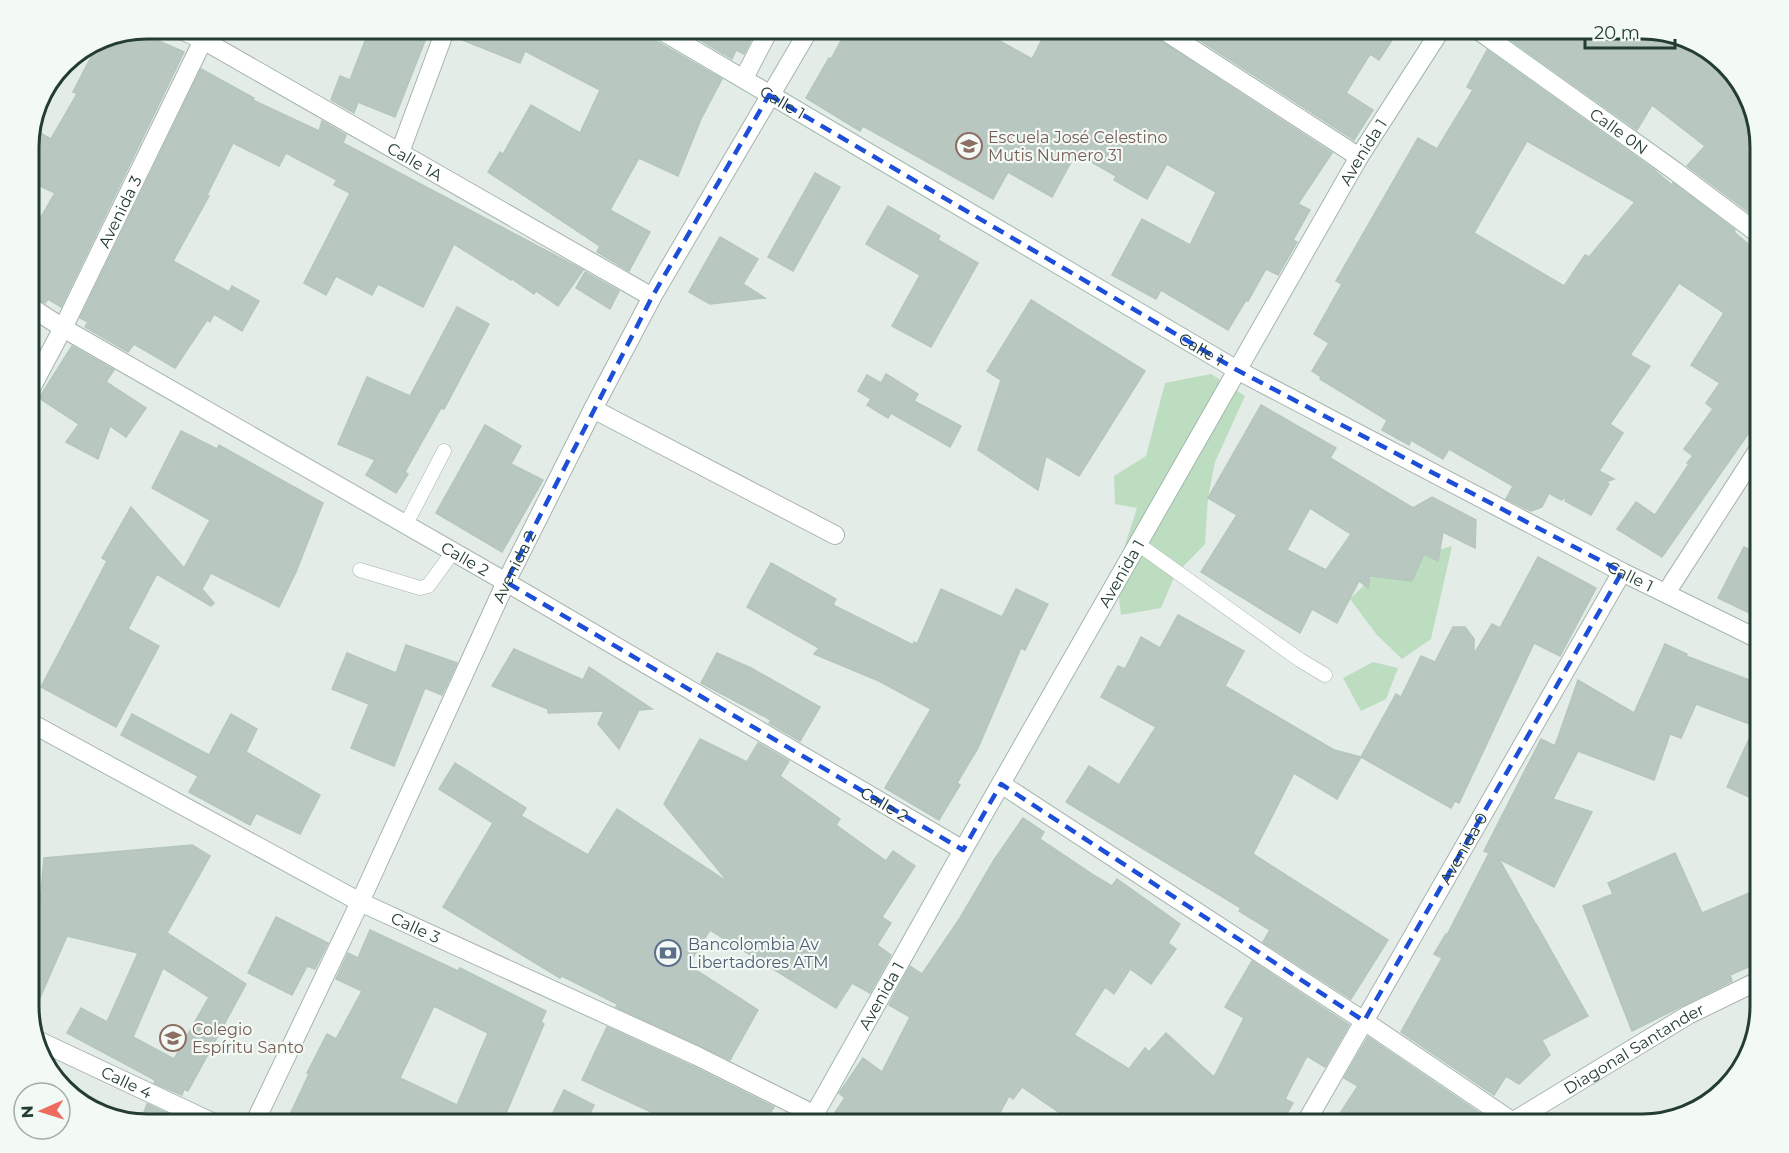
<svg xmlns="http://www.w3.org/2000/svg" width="1789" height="1153" viewBox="0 0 1789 1153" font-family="Montserrat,sans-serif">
<rect width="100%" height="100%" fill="#e3ece7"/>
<g fill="#bcddc0">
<polygon points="1211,374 1245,396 1215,462 1208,498 1205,544 1175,575 1161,608 1121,615 1116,573 1137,508 1115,504 1114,476 1146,456 1165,383"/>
<polygon points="1452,546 1431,639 1402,659 1377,635 1350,599 1383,567"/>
<polygon points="1373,662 1398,668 1386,699 1361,711 1343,678"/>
</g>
<g fill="#b8c7bf" stroke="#b5c6bc" stroke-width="1.5" fill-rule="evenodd">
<polygon points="370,28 430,28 395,117 358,102 354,113 331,100 340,76 350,80"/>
<polygon points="457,28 646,28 651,38 722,79 701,119 678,176 639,158 610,210 650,232 629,271 597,252 600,246 488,172 500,152 503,154 531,105 580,133 600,90 525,51 520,63 455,37"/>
<polygon points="680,28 757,28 744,54 736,50 732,59"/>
<polygon points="848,28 977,28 1032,59 1048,28 1149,28 1154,37 1332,153 1298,204 1310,210 1293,240 1297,242 1278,275 1266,269 1248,301 1246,300 1228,330 1161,290 1156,299 1112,275 1142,219 1190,245 1216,192 1167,164 1147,199 1114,180 1116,176 1076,153 1052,197 1008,172 993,199 863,126 860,131 806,98 829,58 831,59"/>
<polygon points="1181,28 1400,28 1379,60 1370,54 1346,93 1373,110 1354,140"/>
<polygon points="1499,28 1642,28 1708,48 1745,88 1760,146 1760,201 1750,213 1687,166 1705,146 1652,105 1637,130 1498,31"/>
<polygon points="136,31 184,52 61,307 48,299 45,303 29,295 29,238 55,193 29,181 29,139 31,128 51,139 77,94 73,92 101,38"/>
<path d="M1487,50L1653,169L1672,185L1673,183L1735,230L1734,232L1760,254V417L1662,557L1617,529L1636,502L1655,515L1689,464L1687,463L1693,456L1684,449L1713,409L1706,403L1720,383L1691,365L1724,313L1679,283L1630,355L1650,366L1610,424L1623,433L1599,471L1614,479L1606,482L1609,484L1591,515L1565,501L1567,497L1561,500L1549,493L1542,507L1531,511L1506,499L1513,486L1449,449L1443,459L1411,440L1409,445L1382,430L1387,420L1320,379L1321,377L1312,371L1329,343L1314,334L1342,284L1336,281L1418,138L1437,149L1473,90L1467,87ZM1527,141L1635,202L1589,257L1585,255L1564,286L1474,233Z"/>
<polygon points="201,69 254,98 253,100 319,131 322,121 346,135 343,143 583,270 558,306 536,291 534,294 512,279 511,280 454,244 423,307 378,284 372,295 336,276 326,295 304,283 350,193 334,185 337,180 286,153 279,166 233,143 207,195 209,196 173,261 229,292 232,286 259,301 242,331 214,314 210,322 207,320 175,368 134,344 128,352 85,327 88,322 80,318"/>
<polygon points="815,173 840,187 793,271 768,257"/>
<polygon points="888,206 940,236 938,240 978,263 931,347 892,326 920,275 866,244"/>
<polygon points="720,237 758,259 743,284 765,298 710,304 689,292"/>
<polygon points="585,272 619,291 610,309 576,288"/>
<polygon points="1031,300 1145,371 1079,476 1046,456 1038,490 978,450 1001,380 987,371"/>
<polygon points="457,307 489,324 444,409 441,408 405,472 408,474 396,493 366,475 375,460 338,444 367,377 410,396"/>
<polygon points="72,346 114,370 106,382 146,408 126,437 110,426 98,459 66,442 79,424 39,398"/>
<polygon points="886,374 918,394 914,401 961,426 950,447 891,413 888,418 867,405 871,399 858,391 867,375 881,383"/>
<path d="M1261,405L1336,448L1330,458L1413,508L1432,497L1476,520L1475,548L1443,532L1438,561L1424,554L1412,581L1370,576L1368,588L1359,581L1337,623L1312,609L1300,633L1201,572L1237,515L1208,498ZM1310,508L1351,534L1326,570L1287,550Z"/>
<polygon points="485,425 521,446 511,464 543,480 502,552 436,513"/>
<polygon points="181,431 217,449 219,445 323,503 296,572 279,607 211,573 202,589 214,603 211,606 157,574 128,629 159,646 116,727 41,687 107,561 102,558 131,507 184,568 210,520 152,488"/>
<polygon points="1744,547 1760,555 1760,618 1718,598"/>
<polygon points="1538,557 1596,588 1560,656 1534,643 1459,803 1455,801 1451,808 1361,757 1396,694 1401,697 1421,656 1435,662 1453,627 1465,627 1474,639 1474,654 1492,624 1500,628"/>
<polygon points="771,563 836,599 833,605 913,645 914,642 917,644 941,589 1002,617 1016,589 1048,604 1025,650 1021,648 978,748 957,783 960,785 939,820 885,788 931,709 879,681 814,654 819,648 747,607"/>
<polygon points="1178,615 1244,651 1225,686 1334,750 1361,757 1337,799 1294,773 1253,854 1388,940 1351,999 1263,942 1270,930 1239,911 1241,908 1066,802 1089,766 1119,785 1156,727 1101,697 1118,666 1125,669 1141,637 1160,648"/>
<polygon points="1665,644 1687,654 1686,656 1760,684 1760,802 1727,787 1755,726 1696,704 1681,738 1670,734 1654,780 1578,751 1553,799 1592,812 1554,887 1499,859 1535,923 1534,925 1536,924 1588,1016 1542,1040 1550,1055 1519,1084 1506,1076 1494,1095 1401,1032 1442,958 1434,954 1446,934 1447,935 1489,853 1484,851 1541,739 1555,746 1578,680 1634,713"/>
<polygon points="406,645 457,663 442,695 425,688 394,766 351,748 369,704 332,689 347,653 396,673"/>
<polygon points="514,649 583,680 589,667 652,709 639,710 619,749 598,724 604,711 548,713 548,709 492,686"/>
<polygon points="717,653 751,668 820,707 800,741 769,723 771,720 701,683"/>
<polygon points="132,714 209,755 231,714 257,729 246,752 320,795 300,834 256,813 250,825 189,792 198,776 121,735"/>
<polygon points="700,739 747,762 758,743 789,761 780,776 840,819 836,825 886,861 893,851 915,866 882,917 891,923 877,945 891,955 870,993 852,983 836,1008 710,930 688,965 758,1010 730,1060 616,1007 617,1004 562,976 560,978 443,907 493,823 439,789 455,763 526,808 521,816 588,855 617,809 729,883 664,804"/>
<polygon points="1023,818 1044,832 1040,839 1095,876 1112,886 1117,879 1180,924 1168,943 1176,949 1151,984 1130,969 1114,994 1105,987 1074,1035 1129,1069 1145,1048 1149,1052 1166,1033 1214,1077 1244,1018 1225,1007 1252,961 1349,1025 1325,1067 1307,1056 1285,1099 1293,1103 1281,1124 1076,1124 1022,1087 1013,1099 1009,1096 994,1124 827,1124 845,1098 839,1093 863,1058 882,1072 910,1017 889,1005 910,966 922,974 960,918 994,860"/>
<path d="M192,845L210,856L167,933L246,984L188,1091L184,1089L182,1095L154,1083L155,1080L67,1033L81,1008L107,1022L138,953L67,936L35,1009L31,1008L34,968L29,966V935L37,938L44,858ZM163,968L209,997L174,1059L133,1037Z"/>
<polygon points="1675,853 1702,913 1754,891 1760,907 1760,962 1730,975 1732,981 1632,1031 1583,906 1613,894 1608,883"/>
<polygon points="276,917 328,943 315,969 307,966 292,995 248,973"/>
<path d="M370,930L458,971L460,968L546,1011L541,1022L544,1024L501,1125H285L309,1074L307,1073L327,1034L336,1039L362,991L336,979L348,953L358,958ZM434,1006L488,1033L457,1105L400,1078Z"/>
<polygon points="607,1027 692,1066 774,1107 763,1125 679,1125 582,1080"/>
<polygon points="1368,1037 1481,1114 1475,1124 1333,1124 1358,1086 1344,1078"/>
<polygon points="564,1090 594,1105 584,1125 547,1125"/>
<polygon points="147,1104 173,1116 170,1125 147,1125 140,1123"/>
</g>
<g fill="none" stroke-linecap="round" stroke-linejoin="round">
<defs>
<g id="lane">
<polyline points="406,524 444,451"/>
<polyline points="1138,544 1300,660 1325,675"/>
<polyline points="360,570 420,588 428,586 453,552"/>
</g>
<g id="street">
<path id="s1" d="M177,28L203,40L652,297"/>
<polyline points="1160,28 1359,157"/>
<polyline points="744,78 770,28"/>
<polyline points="400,152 446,28"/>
<path id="s2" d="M29,306L63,328L506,582L963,850"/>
<path id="s3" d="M1237,370L1622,572L1760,640"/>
<path id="s4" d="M29,392L63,328L208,30"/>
<polyline points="593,409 835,535"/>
<polyline points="1666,593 1760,447"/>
<path id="s5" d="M29,722L360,902L697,1056L813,1114"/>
<polyline points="1001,784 1364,1021 1513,1122"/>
<path id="s6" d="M37,1040L216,1124"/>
<path id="s7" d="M254,1124L360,902L506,582L593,409L652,297L810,28"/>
<path id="s8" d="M1305,1124L1622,572"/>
<path id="s9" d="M1509,1124L1688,1015L1760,980"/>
</g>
<g id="secondary">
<path id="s10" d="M657,28L1237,370"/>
<path id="s11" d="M1475,28L1675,171L1760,235"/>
<path id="s12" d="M809,1124L963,850L1359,157L1442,28"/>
</g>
</defs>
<use href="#lane" stroke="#a6b4ad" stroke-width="15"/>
<use href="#street" stroke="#a6b4ad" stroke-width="20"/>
<use href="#secondary" stroke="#a1b8ac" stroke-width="20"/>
<use href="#lane" stroke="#fff" stroke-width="14"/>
<use href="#street" stroke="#fff" stroke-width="18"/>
<use href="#secondary" stroke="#fff" stroke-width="18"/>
</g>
<path fill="none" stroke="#1d4ed8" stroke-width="4.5" stroke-dasharray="12 8" stroke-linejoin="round" d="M769,95L1237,370L1622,572L1364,1021L1001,784L963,850L506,582L652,297Z"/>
<defs>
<symbol id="school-ring" viewBox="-11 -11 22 22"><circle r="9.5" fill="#f3f9f5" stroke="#8d6e63" stroke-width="1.5"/><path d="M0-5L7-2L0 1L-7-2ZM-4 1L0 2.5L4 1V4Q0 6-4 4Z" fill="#8d6e63"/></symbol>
<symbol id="bank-ring" viewBox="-11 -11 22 22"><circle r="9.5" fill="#f3f9f5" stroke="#5c6f8a" stroke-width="1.5"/><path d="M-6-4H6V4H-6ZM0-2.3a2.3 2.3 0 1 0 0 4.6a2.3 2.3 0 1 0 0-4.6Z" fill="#5c6f8a"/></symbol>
</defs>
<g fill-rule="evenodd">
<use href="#school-ring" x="954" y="131" width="30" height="30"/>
<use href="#bank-ring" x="653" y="938" width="30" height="30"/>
<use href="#school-ring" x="158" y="1023" width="30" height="30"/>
</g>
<g text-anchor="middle" stroke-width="4.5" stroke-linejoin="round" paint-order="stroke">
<g font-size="16" fill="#233d32" stroke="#f3f9f5">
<text dy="6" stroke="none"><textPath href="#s10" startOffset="146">Calle 1</textPath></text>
<text dy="6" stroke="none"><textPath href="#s11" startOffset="177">Calle 0N</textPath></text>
<text dy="6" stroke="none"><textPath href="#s12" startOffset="1119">Avenida 1</textPath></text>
<text dy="6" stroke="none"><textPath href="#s1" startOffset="273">Calle 1A</textPath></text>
<text dy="6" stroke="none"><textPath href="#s4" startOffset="202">Avenida 3</textPath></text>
<text dy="6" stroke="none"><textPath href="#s10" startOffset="632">Calle 1</textPath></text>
<text dy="6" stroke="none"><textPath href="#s2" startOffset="504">Calle 2</textPath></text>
<text dy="6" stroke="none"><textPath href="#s7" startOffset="615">Avenida 2</textPath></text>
<text dy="6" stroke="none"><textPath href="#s12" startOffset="633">Avenida 1</textPath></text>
<text dy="6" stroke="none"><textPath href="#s3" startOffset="444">Calle 1</textPath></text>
<text dy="6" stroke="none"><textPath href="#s2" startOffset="990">Calle 2</textPath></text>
<text dy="6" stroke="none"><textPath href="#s8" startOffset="318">Avenida 0</textPath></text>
<text dy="6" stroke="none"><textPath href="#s5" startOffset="438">Calle 3</textPath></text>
<text dy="6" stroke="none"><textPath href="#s12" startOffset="147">Avenida 1</textPath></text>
<text dy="6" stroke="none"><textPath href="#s9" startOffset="146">Diagonal Santander</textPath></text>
<text dy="6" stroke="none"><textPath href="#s6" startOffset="99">Calle 4</textPath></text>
</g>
<g font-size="16" fill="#785e54" stroke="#f3f9f5" text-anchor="start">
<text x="988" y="143">Escuela José Celestino<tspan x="988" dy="18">Mutis Numero 31</tspan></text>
<text x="192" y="1035">Colegio<tspan x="192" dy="18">Espíritu Santo</tspan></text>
</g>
<g font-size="16" fill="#4e5e75" stroke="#f3f9f5" text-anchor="start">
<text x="688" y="950">Bancolombia Av<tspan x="688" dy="18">Libertadores ATM</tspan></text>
</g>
</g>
<path d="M0 0H1789V1153H0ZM147 39H1642A108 108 0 0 1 1750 147V1006A108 108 0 0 1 1642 1114H147A108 108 0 0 1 39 1006V147A108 108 0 0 1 147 39Z" fill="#f3f9f5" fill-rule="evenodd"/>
<path fill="none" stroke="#233d32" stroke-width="3" d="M147 39H1642A108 108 0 0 1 1750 147V1006A108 108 0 0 1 1642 1114H147A108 108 0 0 1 39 1006V147A108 108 0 0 1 147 39Z"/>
<g transform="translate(42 1111) rotate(267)"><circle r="28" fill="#f3f9f5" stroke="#a0aea7" stroke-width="1.5"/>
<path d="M0-4.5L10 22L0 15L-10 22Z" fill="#ee6b5f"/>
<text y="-9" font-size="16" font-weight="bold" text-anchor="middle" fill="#233d32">N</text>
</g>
<path d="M1585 39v9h90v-9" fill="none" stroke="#233d32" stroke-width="3"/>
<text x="1594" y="39" font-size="18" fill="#233d32" stroke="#f3f9f5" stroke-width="4.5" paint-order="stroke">20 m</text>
</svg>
